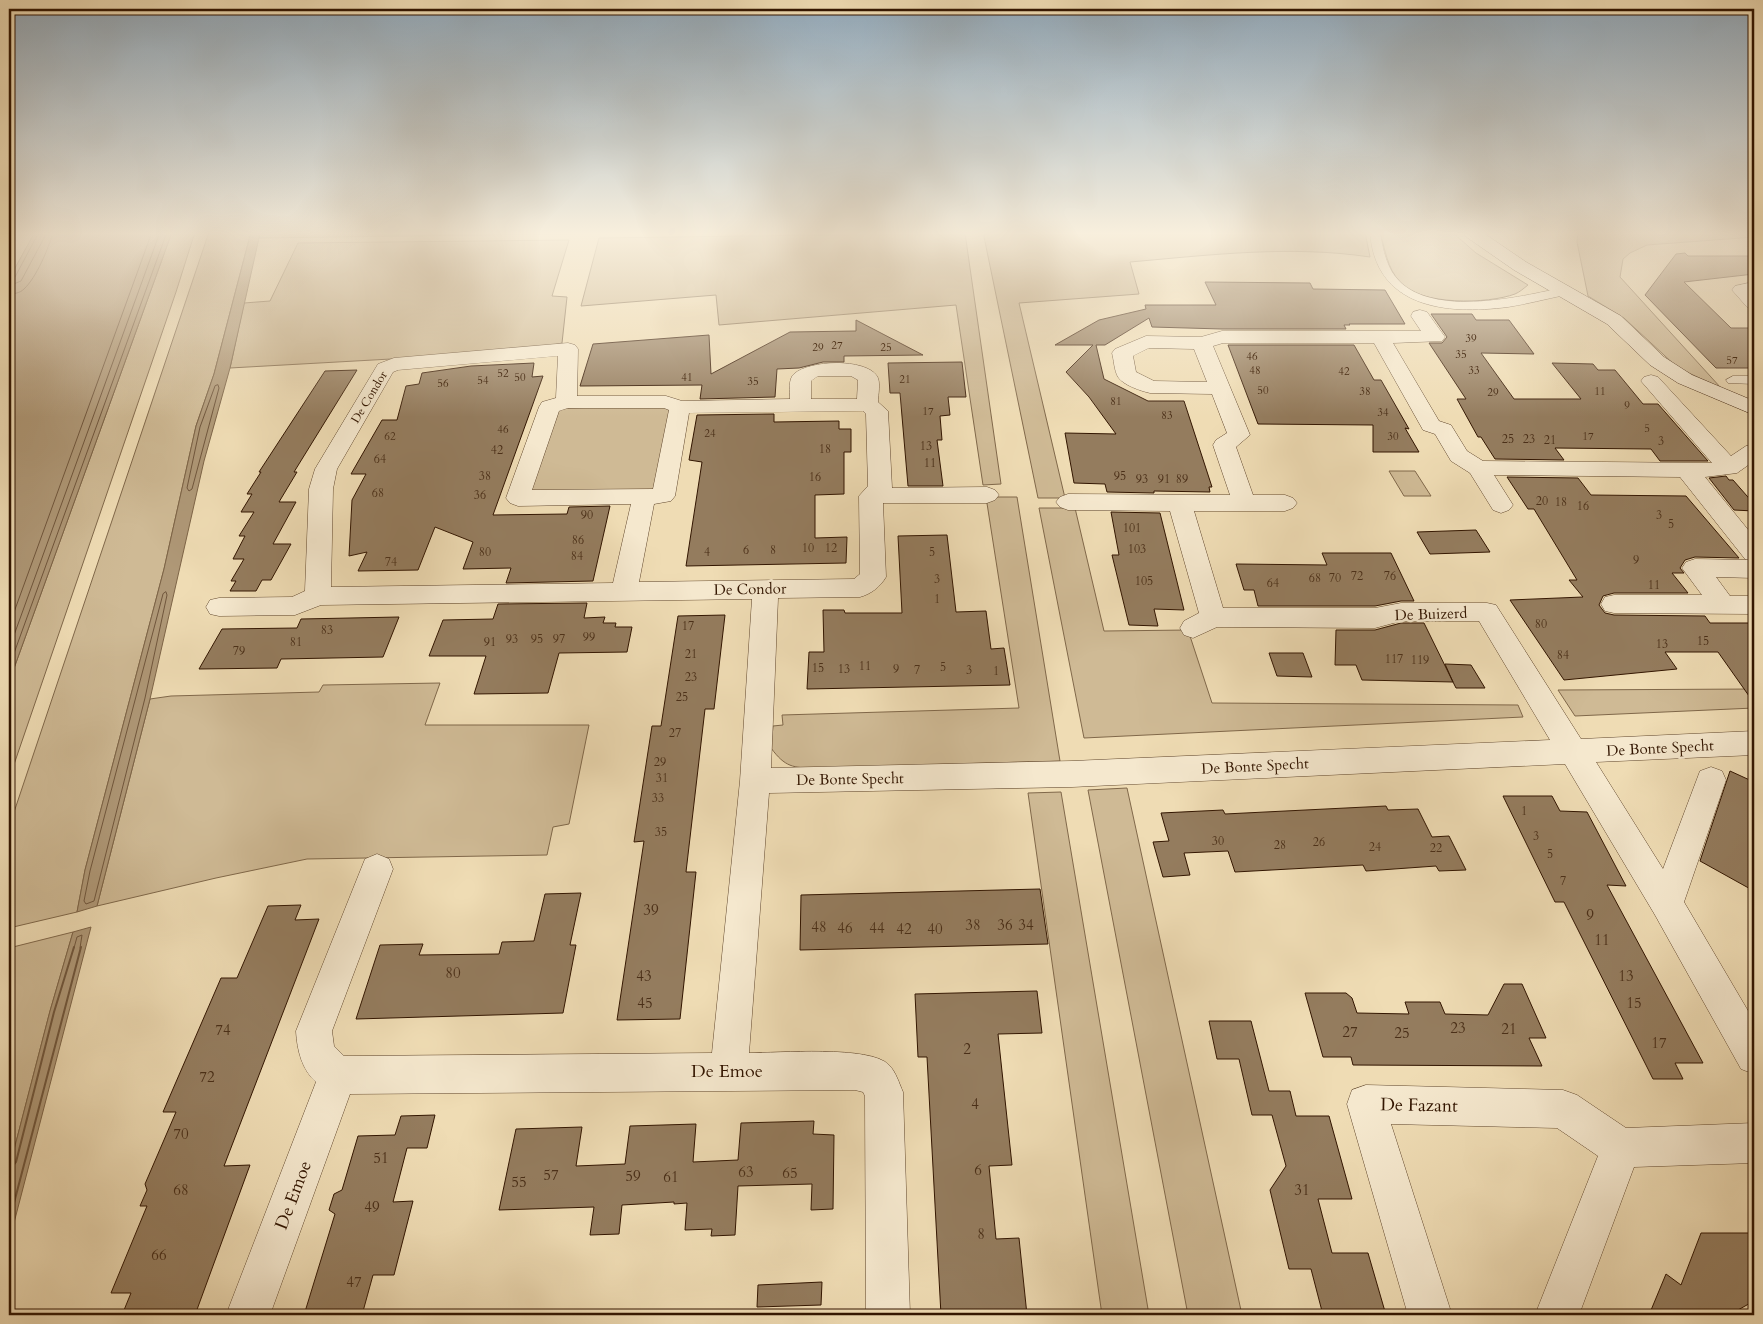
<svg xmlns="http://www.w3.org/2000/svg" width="1763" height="1324" viewBox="0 0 1763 1324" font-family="Cardo,serif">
<rect width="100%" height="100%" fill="#efdcb4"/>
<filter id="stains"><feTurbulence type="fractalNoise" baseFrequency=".004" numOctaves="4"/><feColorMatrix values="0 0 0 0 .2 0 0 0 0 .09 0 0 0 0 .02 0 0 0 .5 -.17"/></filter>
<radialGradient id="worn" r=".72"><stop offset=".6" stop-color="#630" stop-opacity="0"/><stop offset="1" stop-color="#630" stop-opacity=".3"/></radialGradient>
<g fill="#cfba95" stroke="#80684a">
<polygon points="10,232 35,232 9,279 9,233"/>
<polygon points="172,232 195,232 176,292 9,779 9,682"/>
<polygon points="209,232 251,232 214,374 196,426 164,569 85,870 77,912 9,928 9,827"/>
<polygon points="260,232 691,232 259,238"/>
<path d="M983,232H1365L1370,257C1290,245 1210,255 1130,262L1139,294L1019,303L1065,498H1038Z"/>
<path d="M1380,232H1452L1476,253L1528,285C1524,288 1520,292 1515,294C1488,304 1420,306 1400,282C1387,268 1385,249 1380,232Z"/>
<polygon points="1578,232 1754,232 1754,237 1647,245 1630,253 1623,259 1620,277 1721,388 1678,368 1624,318 1588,296 1577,242"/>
<polygon points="965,233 1001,484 983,485 956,305 719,325 716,295 581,306 599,238"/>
<polygon points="569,240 552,296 567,297 562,343 550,346 391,359 230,368 244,303 270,301 298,243"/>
<polygon points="667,406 673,410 658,491 527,493 557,408"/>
<polygon points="1389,471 1415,471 1431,496 1404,496"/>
<path d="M986,497H1017L1060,761L815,768C793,768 785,767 771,748L773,726L783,725L782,715L1019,708Z"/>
<polygon points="1039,508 1075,508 1104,631 1188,630 1212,703 1518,705 1523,717 1084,738"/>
<polygon points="440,683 425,725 589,725 569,824 553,827 547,855 307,859 216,878 97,906 150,699 171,696 319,692 323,685"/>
<polygon points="1754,689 1754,708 1575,716 1558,690"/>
<polygon points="1127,788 1242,1315 1188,1315 1088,790"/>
<polygon points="1061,792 1149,1315 1102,1315 1028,793"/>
<polygon points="73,932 50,1011 9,1169 9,948"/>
</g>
<g fill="#af9877" stroke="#7d6447">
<polygon points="35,232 172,232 9,682 9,279"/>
<polygon points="251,232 260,232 259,238 230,368 204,461 150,699 97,906 77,912 85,870 164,569 196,426 214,374"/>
<polygon points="91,927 9,1242 9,1169 50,1011 73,932"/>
</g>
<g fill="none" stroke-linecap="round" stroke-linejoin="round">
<g stroke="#70563c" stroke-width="1">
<polyline points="9,280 15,277 39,232"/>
<polyline points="9,286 21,281 44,238 45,232"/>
<path d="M9,294C14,294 20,293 24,289C36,278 49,248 53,232"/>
<polygon points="218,385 219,388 192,489 189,491 187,488 200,427 215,386"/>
<polygon points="166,592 167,595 145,698 94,901 86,904 84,901 90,871 163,594"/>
<polyline points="9,626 152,232"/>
<polyline points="9,649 160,232"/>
<polyline points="9,667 167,232"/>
<polyline points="74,948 77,937 82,935 80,948"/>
</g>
<g stroke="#70563c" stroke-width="2">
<polyline points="9,1166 13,1166 16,1162 54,1012 74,947"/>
<polyline points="9,1222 81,947"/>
</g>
</g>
<g fill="#947c5e" stroke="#321500">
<polygon points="1685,253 1688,256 1754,256 1754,274 1684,282 1731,328 1754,328 1754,368 1716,368 1645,295 1676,254"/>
<polygon points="1205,282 1310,283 1313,289 1385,290 1405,324 1349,324 1350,325 1344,325 1346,329 1222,329 1152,327 1149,318 1105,345 1096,345 1104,379 1148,401 1184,401 1212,487 1209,487 1210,492 1154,491 1154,493 1107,492 1105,484 1074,483 1065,433 1116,434 1089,397 1066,372 1093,345 1055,345 1099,320 1146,309 1145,305 1216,305"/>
<polygon points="1431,314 1472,314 1476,320 1509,320 1534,354 1481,353 1514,399 1581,399 1552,363 1593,364 1598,370 1615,370 1643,404 1658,404 1708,461 1660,461 1651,449 1555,448 1564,460 1495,459 1481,437 1478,437 1457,399 1466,399 1429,343 1442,343 1447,337"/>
<polygon points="856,320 923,355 844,356 844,362 823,362 799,368 777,369 775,397 700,399 702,385 580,386 593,344 709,335 711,374 790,332 856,331"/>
<polygon points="1228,345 1354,345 1374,380 1381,380 1409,429 1405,428 1419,452 1373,452 1373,425 1258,424"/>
<polygon points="962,362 966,397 948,397 950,415 940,416 942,440 937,440 943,486 908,486 900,393 890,393 888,363"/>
<polygon points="534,363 532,377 543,376 493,515 567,514 569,507 610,506 593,581 506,583 511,568 463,569 473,542 435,527 418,570 358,571 367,552 349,556 352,500 366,474 351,474 382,420 397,420 406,386 419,384 422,373 471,366"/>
<polygon points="357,370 294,472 297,472 279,502 296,502 273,544 291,544 271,580 262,580 256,591 230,591 236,581 231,581 244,559 233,559 245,536 239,536 254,512 241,512 252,494 247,494 261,472 259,472 325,371"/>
<polygon points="774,414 774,422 839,421 839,429 851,429 851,452 844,452 844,494 815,495 815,538 847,537 846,563 686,566 702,462 689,460 697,415"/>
<polygon points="1726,476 1729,480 1733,480 1754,504 1754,511 1734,510 1709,478"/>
<polygon points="1507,477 1578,478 1591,495 1686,496 1739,558 1695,557 1685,560 1680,568 1684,573 1672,573 1688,593 1614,593 1603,596 1599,605 1605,613 1614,615 1705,616 1710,623 1754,623 1754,703 1718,652 1665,652 1677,669 1564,680 1510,600 1583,597 1569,580 1577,580 1534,509 1528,509"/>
<polygon points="1111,512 1160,513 1184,610 1154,609 1158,626 1129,625 1112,555 1119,555"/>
<polygon points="1476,530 1490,552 1430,554 1417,532"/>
<polygon points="947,535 956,612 986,611 991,649 1004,648 1010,685 807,689 809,652 824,652 823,610 844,610 845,613 902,613 898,536"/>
<polygon points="1322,553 1391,553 1414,601 1401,601 1375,606 1258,606 1254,590 1244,590 1236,564 1327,565"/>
<polygon points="587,603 584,618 605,617 603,623 616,623 615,627 632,627 627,652 559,653 548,693 474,694 486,656 429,656 443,620 493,619 498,604"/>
<polygon points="725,615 714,709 705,709 686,872 696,872 680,1019 617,1020 644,841 634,842 652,726 661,726 678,616"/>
<polygon points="399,617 383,657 281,659 277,668 199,669 222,629 297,628 301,619"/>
<polygon points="1401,623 1424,623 1453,682 1445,664 1471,665 1485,688 1456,688 1453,682 1362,680 1356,665 1335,665 1336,630 1375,630"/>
<polygon points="1269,653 1303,653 1312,677 1277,676"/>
<polygon points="1730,771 1754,782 1754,891 1700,861"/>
<polygon points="1503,796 1552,796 1560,811 1587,812 1626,886 1607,885 1703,1063 1675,1063 1683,1079 1653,1079 1564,902 1555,902"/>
<polygon points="1386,806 1388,810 1418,809 1432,837 1449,836 1466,870 1439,871 1436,866 1366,871 1363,865 1235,872 1228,851 1184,853 1190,875 1163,877 1153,842 1169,841 1161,813 1223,810 1225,814"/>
<polygon points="1040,889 1048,944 800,950 801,895"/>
<polygon points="581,893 570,945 576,945 563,1013 356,1019 380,945 423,944 419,955 499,954 502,942 534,941 545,894"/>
<polygon points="301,905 295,920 319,919 224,1166 250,1165 195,1315 122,1315 131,1293 111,1293 147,1206 140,1206 147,1190 145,1184 176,1112 163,1112 221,978 237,978 268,906"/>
<polygon points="1504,984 1522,984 1546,1038 1529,1038 1542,1066 1353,1065 1351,1057 1323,1057 1305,993 1346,993 1352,998 1357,1013 1409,1014 1405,1002 1440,1002 1445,1014 1488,1015"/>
<polygon points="1037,991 1042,1033 998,1034 1012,1165 989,1166 996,1239 1019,1238 1027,1315 941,1315 927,1057 918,1057 915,994"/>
<polygon points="1209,1021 1251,1021 1269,1091 1290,1091 1296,1116 1329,1116 1352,1199 1318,1199 1332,1253 1368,1253 1386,1315 1323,1315 1311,1269 1289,1269 1270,1190 1286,1166 1272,1115 1252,1115 1239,1059 1217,1059"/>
<polygon points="435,1115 427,1148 407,1148 393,1202 413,1201 394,1275 373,1275 362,1315 304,1315 335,1214 329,1210 334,1194 342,1190 358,1136 395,1135 401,1116"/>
<polygon points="814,1121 813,1134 834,1135 833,1209 811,1210 812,1184 738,1186 735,1235 711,1236 712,1229 685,1230 687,1203 674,1204 674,1202 622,1205 619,1234 590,1235 594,1207 499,1210 516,1129 582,1127 576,1166 625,1164 630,1126 696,1124 693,1162 738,1160 741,1123"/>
<polygon points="1701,1233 1754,1233 1754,1301 1729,1315 1649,1315 1666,1274 1681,1285"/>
<polygon points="822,1282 821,1305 757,1307 758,1285"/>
</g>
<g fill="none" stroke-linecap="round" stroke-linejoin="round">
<defs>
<g id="lane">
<path d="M1370,232H1380C1382,245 1385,260 1392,272C1423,321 1520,297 1565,287L1571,291L1565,295C1546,299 1527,304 1508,307C1446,315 1375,308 1370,232Z"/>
<polygon points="1733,376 1754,376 1754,384 1728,383 1726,380"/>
</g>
<g id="street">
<polygon points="1754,282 1754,309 1747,307 1732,290 1735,286"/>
<path d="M1420,310L1427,312L1445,337L1442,341L1393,343L1439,421L1451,425L1467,451L1483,461L1712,463L1641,381L1644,377L1651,375L1658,377L1731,456L1746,446L1754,444V461L1737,473L1705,477L1754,537V578L1716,577L1730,596H1754V614L1614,613L1605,611L1601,604L1605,597L1614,595H1702L1682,568L1686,562L1695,559L1750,560L1745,559L1680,477L1494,475L1513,505L1509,510L1501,513L1493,510L1470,473L1451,461L1435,434L1423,430L1374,343H1223L1213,346L1250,435L1236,447L1253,495H1285L1293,498L1297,503L1293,508L1285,511H1194L1223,608H1375L1401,603H1487L1496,605L1581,739L1754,731V755L1596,762L1663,869L1700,771L1711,767L1722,771L1726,780L1684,902L1754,1021V1074L1741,1069L1655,915L1565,764L1072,787L769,793L749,1053C777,1053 871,1045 889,1065C896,1072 899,1083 903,1092L910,1315H866L865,1096L863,1092L855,1090L350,1094L270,1315H226L316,1082C302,1070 297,1050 296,1031L365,859L377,854L389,859L393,869L332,1031L334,1046L344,1056L712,1053L740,781L752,599L321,605L295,615L219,616L210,614L206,607L210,600L219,598L292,597L305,591L309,489L315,469L378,364L394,358L568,343L575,345L578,349L577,396H666L682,401L790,399C790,392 788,379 794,374C809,360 865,358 877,376C881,382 878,395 878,402L888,411L892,488L987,487L995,490L999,495L995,500L987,503H883L886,577C880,587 871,594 860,597L778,598L771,768L1072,761L1550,740L1479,621H1401L1375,628L1217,627L1193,638L1184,635L1180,628L1184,621L1199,613L1170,511L1068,510L1060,507L1056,502L1060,497L1068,494L1230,495L1213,445L1216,440L1227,433L1212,394L1150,393C1141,391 1123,385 1118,377C1114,370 1114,360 1112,353L1115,349L1146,336L1201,337L1222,331H1421L1411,316L1413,312ZM1149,348L1194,349L1207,382L1154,381L1136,372L1133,356ZM558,356L556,398L542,402L539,407L506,498L510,503L518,506L631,504L613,583L331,587L333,489L337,469L393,372L398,370ZM818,376H851L858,380L857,399H811V381ZM568,408H664L669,410L653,489L532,490L559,411ZM863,411L866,414L868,486L859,496L860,574L854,579L639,582L654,504L671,501L675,496L689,413Z"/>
<polygon points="1366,1085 1563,1090 1577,1095 1626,1128 1754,1123 1754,1163 1634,1167 1579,1315 1535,1315 1598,1156 1557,1128 1391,1124 1452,1315 1408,1315 1347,1104 1352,1090"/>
</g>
<polygon id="secondary" points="1463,232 1482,232 1526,262 1621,316 1664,357 1692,375 1754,401 1754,415 1678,383 1650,365 1607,324 1514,270 1465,236"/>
</defs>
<use href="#lane" stroke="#61472d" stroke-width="1"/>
<use href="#street" stroke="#61472d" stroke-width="1"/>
<use href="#secondary" stroke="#321500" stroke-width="1"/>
<use href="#lane" fill="#f5e8ce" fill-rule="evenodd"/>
<use href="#street" fill="#f5e8ce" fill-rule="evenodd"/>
<use href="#secondary" fill="#f5e8ce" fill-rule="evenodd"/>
</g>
<linearGradient id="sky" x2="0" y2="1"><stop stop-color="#91a9bb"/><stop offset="0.56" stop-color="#f8efdd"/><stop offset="1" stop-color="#f8efdd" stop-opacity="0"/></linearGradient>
<rect width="1763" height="417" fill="url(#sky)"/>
<g text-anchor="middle" stroke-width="5" stroke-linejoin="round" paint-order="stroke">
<g font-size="11" fill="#4a2f18">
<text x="1471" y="342">39</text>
<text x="837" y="349">27</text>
<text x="818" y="351">29</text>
<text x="886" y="351">25</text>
<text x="1461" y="358">35</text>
<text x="1252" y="360">46</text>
<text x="1732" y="364">57</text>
<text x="1255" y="374">48</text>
<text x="1474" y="374">33</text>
<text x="1344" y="375">42</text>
<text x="503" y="377">52</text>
<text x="520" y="381">50</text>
<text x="687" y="381">41</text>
<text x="905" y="383">21</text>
<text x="483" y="384">54</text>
<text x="753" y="385">35</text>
<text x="443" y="387">56</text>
<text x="1263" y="394">50</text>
<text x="1365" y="395">38</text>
<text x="1600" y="395">11</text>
<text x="1493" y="396">29</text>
<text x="1116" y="405">81</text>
<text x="1627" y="409">9</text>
<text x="928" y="415">17</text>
<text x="1383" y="416">34</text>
<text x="1167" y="419">83</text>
<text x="1647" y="432">5</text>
<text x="503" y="433">46</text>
<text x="710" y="437">24</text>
<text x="390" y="440">62</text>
<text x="1393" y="440">30</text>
<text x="1588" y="440">17</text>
</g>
<g font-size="12" fill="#321500" stroke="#f5e8ce">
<text transform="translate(369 397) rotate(-59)" y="4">De Condor</text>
</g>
<g font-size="12" fill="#4a2f18">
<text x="1508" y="443">25</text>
<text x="1529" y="443">23</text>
<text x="1550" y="444">21</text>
<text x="1661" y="445">3</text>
<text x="926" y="450">13</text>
<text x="825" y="453">18</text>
<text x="497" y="454">42</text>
<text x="380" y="463">64</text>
<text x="930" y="467">11</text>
<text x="485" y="480">38</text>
<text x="1120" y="480">95</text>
<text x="815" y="481">16</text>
<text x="1142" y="483">93</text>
<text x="1164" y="483">91</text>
<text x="1182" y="483">89</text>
<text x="378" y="497">68</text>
<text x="480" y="499">36</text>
<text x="1542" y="505">20</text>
<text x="1561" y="506">18</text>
<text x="1583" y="510">16</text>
<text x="587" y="519">90</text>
<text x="1659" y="519">3</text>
<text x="1671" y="528">5</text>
<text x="1132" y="532">101</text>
<text x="578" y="544">86</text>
<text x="808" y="552">10</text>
<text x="831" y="552">12</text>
<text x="1137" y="553">103</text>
<text x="746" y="554">6</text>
<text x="773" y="554">8</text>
<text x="485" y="556">80</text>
<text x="707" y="556">4</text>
<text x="932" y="556">5</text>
<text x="577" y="560">84</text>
<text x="1636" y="564">9</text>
<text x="391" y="566">74</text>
<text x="1357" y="580">72</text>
<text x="1390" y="580">76</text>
<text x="1315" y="582">68</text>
<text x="1335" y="582">70</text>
<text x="937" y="583">3</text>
<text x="1144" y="585">105</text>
<text x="1273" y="587">64</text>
<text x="1654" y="589">11</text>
<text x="937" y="603">1</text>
<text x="1541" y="628">80</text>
<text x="688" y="630">17</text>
<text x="327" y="634">83</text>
<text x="589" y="641">99</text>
<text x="512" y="643">93</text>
<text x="537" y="643">95</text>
<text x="559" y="643">97</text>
<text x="1703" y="645">15</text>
<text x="296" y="646">81</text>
<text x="490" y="646">91</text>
<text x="1662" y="648">13</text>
<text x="239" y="655">79</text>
<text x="691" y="658">21</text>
<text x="1563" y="659">84</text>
<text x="1394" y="663">117</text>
<text x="1420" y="664">119</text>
<text x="865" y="670">11</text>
<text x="943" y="671">5</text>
<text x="818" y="672">15</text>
<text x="844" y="673">13</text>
<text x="896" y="673">9</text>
<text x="917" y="674">7</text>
<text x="969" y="674">3</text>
<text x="996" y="675">1</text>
<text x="691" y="681">23</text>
<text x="682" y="701">25</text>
<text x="675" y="737">27</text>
<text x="660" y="766">29</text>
<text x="662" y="782">31</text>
<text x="658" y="802">33</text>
<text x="1524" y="815">1</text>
<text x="661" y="836">35</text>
<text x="1536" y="840">3</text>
<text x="1218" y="845">30</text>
<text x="1319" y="846">26</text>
<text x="1280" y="849">28</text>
<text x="1375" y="851">24</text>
<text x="1436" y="852">22</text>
<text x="1550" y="858">5</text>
<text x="1563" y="885">7</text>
</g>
<g font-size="15" fill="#321500" stroke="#f5e8ce">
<text transform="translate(750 589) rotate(-1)" y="5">De Condor</text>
<text transform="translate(1431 614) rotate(-2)" y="5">De Buizerd</text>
<text transform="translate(1660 748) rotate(-3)" y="5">De Bonte Specht</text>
<text transform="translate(1255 766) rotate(-3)" y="5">De Bonte Specht</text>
<text transform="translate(850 779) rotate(-1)" y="5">De Bonte Specht</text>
</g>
<g font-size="15" fill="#4a2f18">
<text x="651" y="915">39</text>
<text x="1590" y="920">9</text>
<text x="973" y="930">38</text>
<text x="1005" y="930">36</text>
<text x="1026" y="930">34</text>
<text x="819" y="932">48</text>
<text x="845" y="933">46</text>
<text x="877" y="933">44</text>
<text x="904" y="934">42</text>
<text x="935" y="934">40</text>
<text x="1602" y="945">11</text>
<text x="453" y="978">80</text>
<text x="644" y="981">43</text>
<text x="1626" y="981">13</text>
<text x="645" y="1008">45</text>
<text x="1634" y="1008">15</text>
<text x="1458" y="1033">23</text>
<text x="1509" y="1034">21</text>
<text x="223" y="1035">74</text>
<text x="1350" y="1037">27</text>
<text x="1402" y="1038">25</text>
<text x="1659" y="1048">17</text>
<text x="967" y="1054">2</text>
<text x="207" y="1082">72</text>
<text x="975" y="1109">4</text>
<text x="181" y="1139">70</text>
<text x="381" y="1163">51</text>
<text x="978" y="1175">6</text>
<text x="746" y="1177">63</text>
<text x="790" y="1178">65</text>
<text x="551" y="1180">57</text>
<text x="633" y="1181">59</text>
<text x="671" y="1182">61</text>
<text x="519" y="1187">55</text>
<text x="181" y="1195">68</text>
<text x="1302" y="1195">31</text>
<text x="372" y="1212">49</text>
<text x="981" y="1239">8</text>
<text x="159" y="1260">66</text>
<text x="354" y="1287">47</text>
</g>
<g font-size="18" fill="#321500" stroke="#f5e8ce">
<text x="727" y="1077">De Emoe</text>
<text transform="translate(1419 1105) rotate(1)" y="6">De Fazant</text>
<text transform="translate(293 1195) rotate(-69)" y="6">De Emoe</text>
</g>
</g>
<rect width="1763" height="1324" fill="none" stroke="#efdcb4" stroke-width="30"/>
<rect x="10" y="10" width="1743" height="1304" fill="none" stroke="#321500" stroke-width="2.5"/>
<rect x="15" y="15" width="1733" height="1294" fill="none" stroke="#321500"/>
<rect width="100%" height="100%" filter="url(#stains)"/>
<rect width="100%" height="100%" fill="url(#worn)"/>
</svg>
